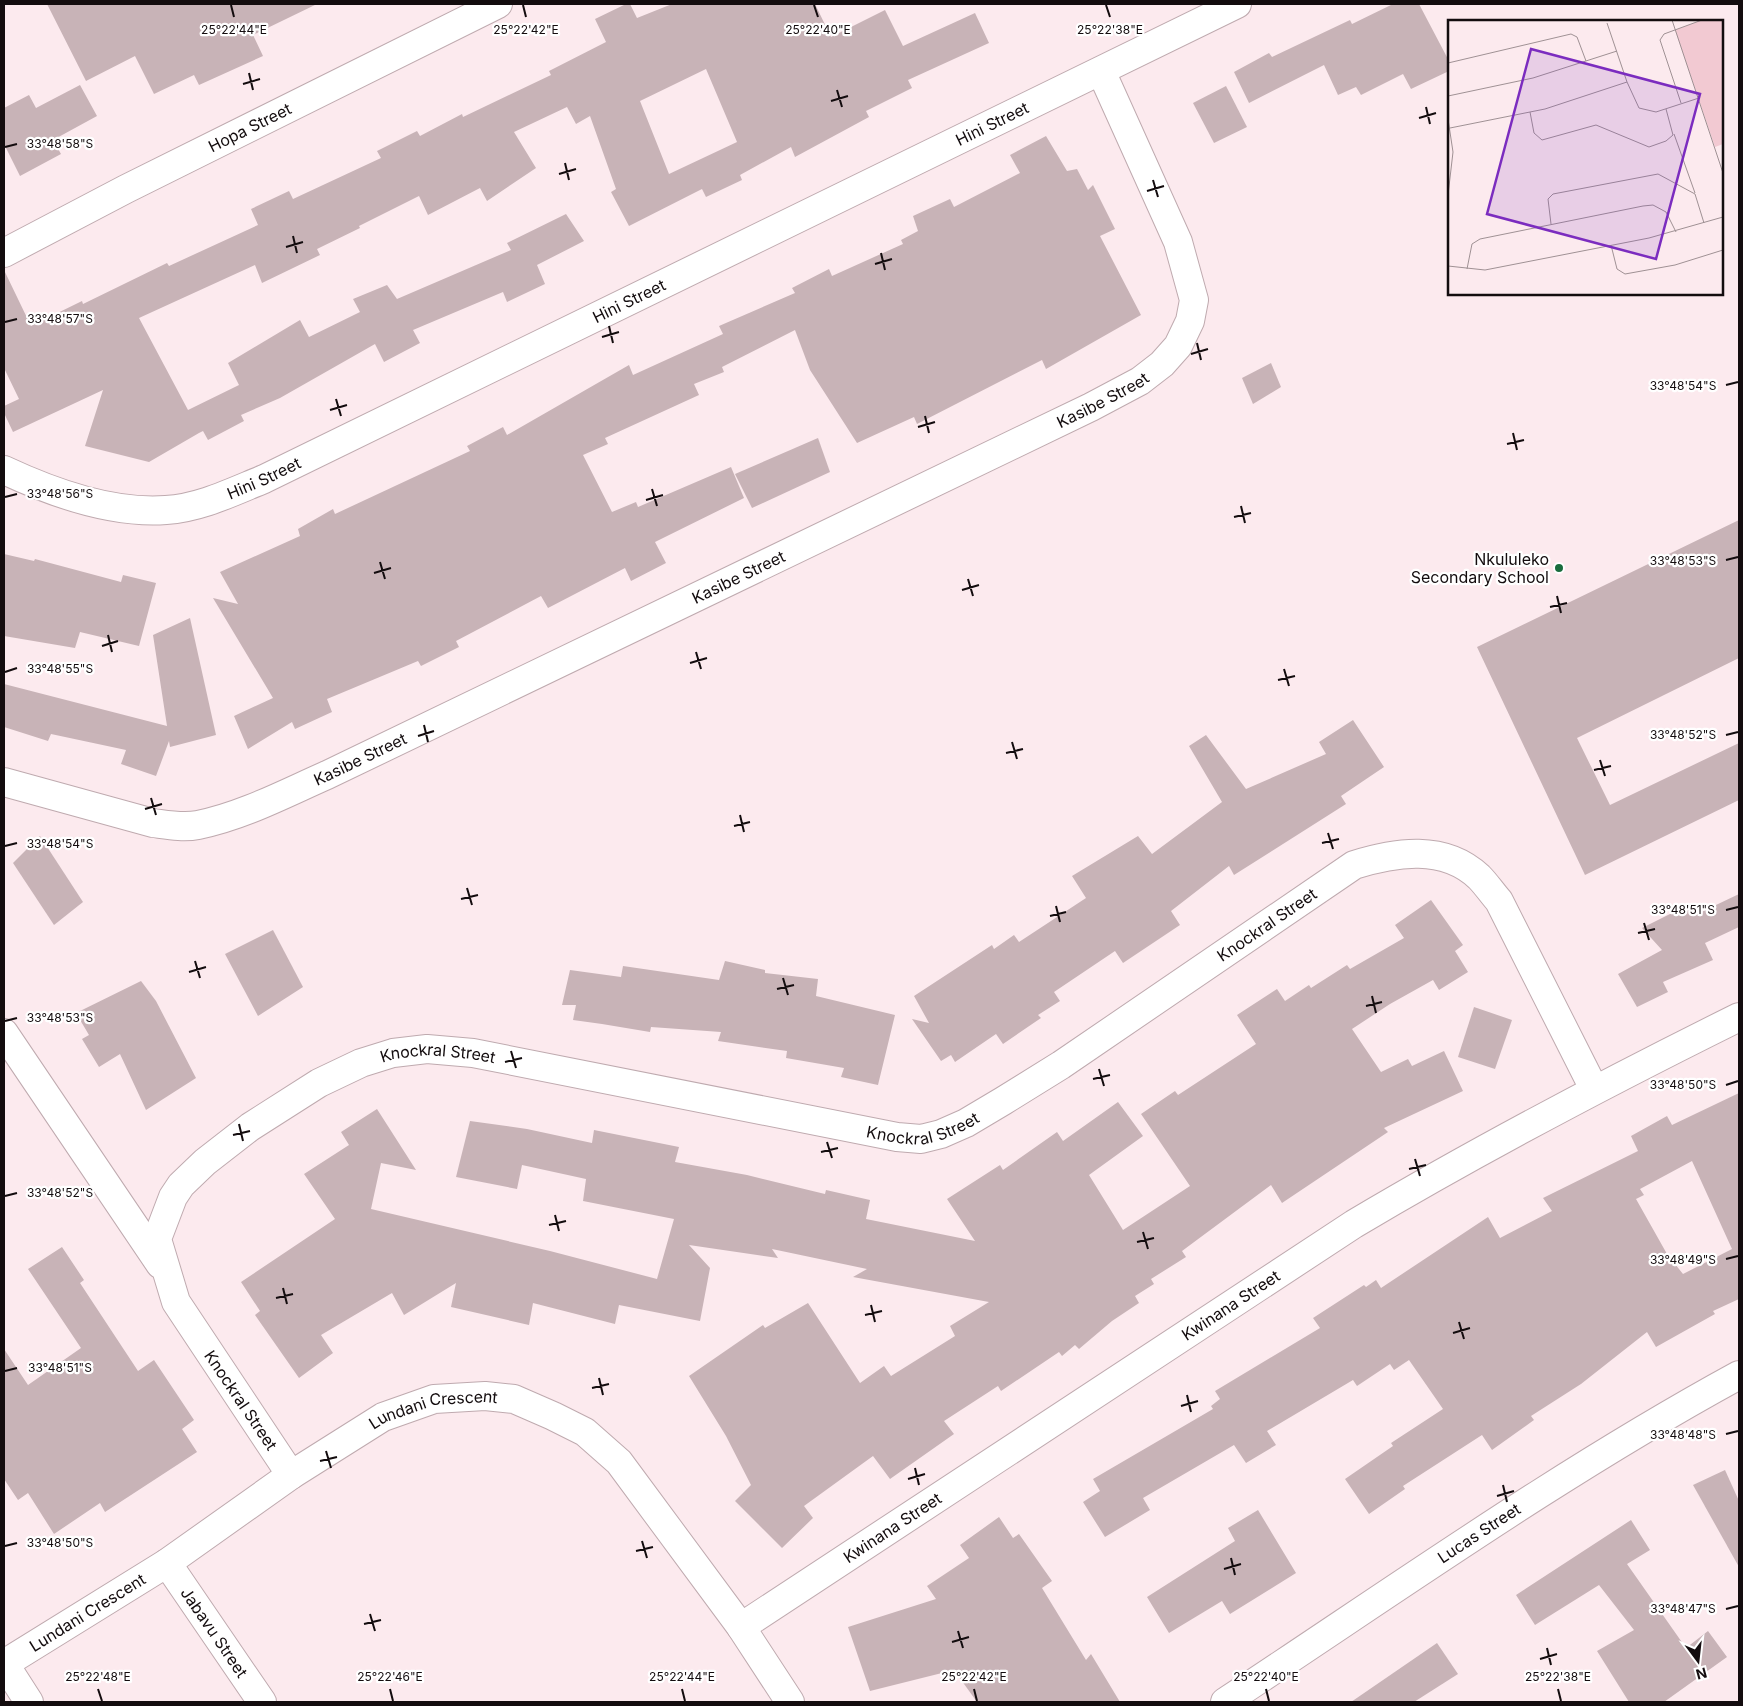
<svg xmlns="http://www.w3.org/2000/svg" width="1743" height="1706" viewBox="0 0 1743 1706" font-family="Inter,sans-serif">
<rect width="100%" height="100%" fill="#fceaee"/>
<g fill="#c8b3b7" fill-rule="evenodd">
<polygon points="47,4 317,4 253,35 263,56 199,85 194,75 154,94 135,56 86,81"/>
<path d="M626,4H630L637,18L672,4H815L831,37L885,10L903,46L975,13L989,43L908,80L912,88L866,111L869,117L795,157L791,147L740,175L742,180L706,197L702,189L629,226L611,192L616,189L590,116L576,124L567,107L514,132L536,168L487,201L480,188L428,215L419,196L359,226L360,228L317,249L320,255L262,283L255,265L139,318L188,410L239,385L228,363L300,320L309,337L360,312L353,299L387,285L397,299L511,250L507,243L566,214L584,241L537,265L545,284L507,302L503,292L413,330L420,343L384,362L375,344L280,398L241,415L244,421L208,440L203,431L199,433L149,462L85,446L103,390L13,432L4,413V406L19,399L4,368V270L31,326L82,301L83,304L167,263L169,266L258,225L251,209L289,191L293,199L381,158L377,151L417,131L420,136L462,114L463,117L551,75L549,71L606,42L595,19ZM706,69L737,142L669,174L640,101Z"/>
<polygon points="1393,4 1419,4 1449,61 1449,71 1411,89 1403,74 1361,95 1356,87 1338,95 1324,65 1249,103 1234,72 1269,53 1272,57 1350,20 1352,24"/>
<polygon points="80,85 97,116 53,140 61,154 20,176 4,144 4,108 29,95 36,108"/>
<polygon points="1226,86 1247,127 1214,143 1193,103"/>
<polygon points="1046,136 1067,171 1077,169 1088,190 1093,185 1115,229 1100,236 1141,315 1046,369 1042,360 917,424 914,417 857,443 810,370 795,330 722,367 724,372 694,384 699,395 605,438 608,444 583,455 612,512 636,502 638,507 731,467 744,498 655,542 666,563 631,581 625,568 548,608 541,596 456,641 459,647 421,666 418,661 327,699 332,712 295,729 292,722 248,749 234,716 273,698 213,598 238,604 220,572 300,536 298,529 333,509 335,514 470,451 467,446 503,427 507,435 629,365 633,375 723,334 719,326 795,293 792,288 829,269 832,276 903,244 901,240 918,231 913,216 950,199 954,207 1020,173 1010,155"/>
<polygon points="1271,363 1281,387 1253,404 1242,378"/>
<polygon points="818,438 830,472 752,508 735,474"/>
<polygon points="1739,520 1739,658 1577,738 1610,805 1739,743 1739,800 1585,875 1477,647"/>
<polygon points="4,554 34,561 35,559 121,582 123,575 156,583 139,646 80,632 75,648 4,636"/>
<polygon points="190,618 216,735 170,747 169,741 156,776 121,764 126,750 51,734 48,741 4,727 4,684 167,726 153,635"/>
<polygon points="1353,720 1384,767 1341,796 1346,804 1234,875 1229,866 1171,911 1180,925 1123,963 1115,951 1054,992 1060,1001 1038,1015 1041,1018 1003,1044 996,1034 955,1062 951,1055 941,1061 912,1019 929,1023 914,996 992,945 994,949 1014,935 1019,942 1086,898 1072,876 1138,836 1152,854 1222,802 1189,746 1206,735 1246,789 1326,754 1319,742"/>
<polygon points="40,836 83,902 54,925 13,863"/>
<polygon points="1739,894 1739,927 1705,943 1713,960 1663,982 1668,992 1637,1007 1618,974 1662,950 1642,928 1688,905 1693,916"/>
<polygon points="1431,900 1463,945 1455,951 1468,972 1439,990 1433,980 1390,1004 1352,1029 1381,1072 1408,1059 1412,1066 1444,1051 1463,1091 1384,1128 1388,1132 1282,1203 1271,1185 1182,1251 1186,1257 1151,1279 1154,1284 1135,1296 1139,1303 1112,1321 1079,1349 1075,1345 1062,1356 1059,1352 1001,1391 998,1386 944,1421 954,1434 890,1479 873,1456 804,1506 813,1518 782,1548 735,1501 751,1485 726,1436 689,1376 763,1325 765,1328 808,1303 860,1383 884,1366 891,1376 955,1336 950,1326 989,1302 853,1277 867,1269 772,1249 778,1258 689,1245 710,1268 700,1321 619,1305 615,1324 533,1303 529,1325 451,1307 456,1283 404,1315 392,1293 321,1335 333,1353 299,1378 255,1315 260,1311 241,1282 335,1219 304,1174 349,1145 341,1132 377,1109 416,1170 381,1163 371,1209 550,1251 657,1279 674,1219 583,1201 586,1179 522,1165 517,1189 456,1177 470,1121 527,1129 592,1143 594,1130 679,1147 675,1162 747,1175 825,1194 826,1190 870,1200 866,1219 975,1241 947,1199 1000,1165 1003,1170 1057,1132 1063,1141 1118,1102 1143,1136 1089,1175 1123,1230 1190,1186 1141,1114 1175,1091 1178,1095 1256,1044 1237,1015 1277,989 1285,1001 1309,985 1311,988 1347,965 1350,969 1404,938 1395,925"/>
<polygon points="273,930 303,987 258,1016 225,954"/>
<polygon points="725,961 765,970 765,973 818,979 816,996 895,1015 878,1085 841,1077 844,1068 786,1058 787,1051 718,1041 721,1032 651,1027 650,1032 602,1024 573,1020 576,1005 562,1005 570,970 621,977 623,966 719,980"/>
<polygon points="141,981 156,1001 196,1078 146,1110 120,1054 99,1067 82,1039 89,1035 76,1013"/>
<polygon points="1474,1007 1512,1020 1495,1069 1458,1057"/>
<path d="M1739,1093V1299L1713,1311L1715,1314L1656,1347L1647,1332L1581,1384L1531,1416L1534,1420L1492,1450L1482,1435L1403,1486L1405,1489L1369,1514L1345,1479L1393,1446L1391,1443L1443,1409L1409,1360L1394,1370L1390,1364L1357,1386L1353,1380L1267,1431L1276,1445L1246,1463L1234,1445L1143,1498L1150,1510L1105,1537L1083,1502L1100,1491L1093,1479L1213,1409L1211,1406L1220,1399L1215,1391L1320,1328L1313,1318L1364,1285L1366,1287L1376,1280L1381,1288L1488,1217L1500,1238L1552,1211L1543,1198L1638,1151L1631,1136L1667,1116L1672,1125ZM1692,1161L1732,1249L1683,1274L1667,1254L1636,1199L1644,1195L1640,1189Z"/>
<polygon points="62,1247 84,1280 80,1283 138,1371 154,1360 194,1420 182,1429 197,1452 105,1512 100,1503 54,1534 28,1493 18,1500 4,1479 4,1349 28,1385 81,1348 28,1269"/>
<polygon points="1725,1470 1739,1501 1739,1567 1693,1485"/>
<polygon points="1258,1510 1296,1573 1230,1614 1222,1601 1169,1633 1147,1597 1235,1541 1228,1528"/>
<polygon points="999,1517 1013,1538 1019,1534 1052,1581 1042,1588 1086,1660 1091,1654 1120,1702 977,1702 954,1670 870,1691 848,1627 936,1599 927,1586 969,1558 960,1545"/>
<polygon points="1631,1520 1650,1550 1627,1564 1686,1648 1708,1631 1727,1657 1664,1702 1629,1702 1597,1651 1634,1630 1599,1585 1535,1625 1516,1595"/>
<polygon points="1437,1643 1458,1674 1414,1702 1351,1702"/>
</g>
<g fill="none" stroke-linecap="round" stroke-linejoin="round">
<defs>
<g id="minor">
<path id="s1" d="M4,253L126,189L498,4"/>
<path id="s2" d="M4,470C53,493 111,514 166,510C200,508 232,492 264,479L1237,4"/>
<path id="s3" d="M4,782L153,823C168,825 183,828 198,825C243,816 286,793 327,775L1091,407L1140,381L1162,364L1178,346L1190,321L1194,300L1178,242L1101,71"/>
<polyline points="4,1033 160,1264"/>
<path id="s4" d="M291,1475L176,1302L157,1239L173,1197L181,1185L205,1162L250,1127L319,1083L361,1063L393,1053L427,1049L473,1053L897,1137L921,1139L941,1134L966,1123L1003,1101L1061,1065L1354,865C1395,852 1444,844 1479,877C1486,884 1492,893 1499,901L1594,1089"/>
<path id="s5" d="M167,1563L262,1702"/>
<path id="s6" d="M741,1627L1354,1224C1480,1149 1608,1082 1739,1017"/>
<path id="s7" d="M4,1664L167,1563L291,1475L383,1417L434,1399L485,1396L514,1399L553,1416L585,1432L619,1462L741,1627L790,1702"/>
<path id="s8" d="M1225,1702C1395,1590 1561,1472 1739,1375"/>
</g>
<polyline id="tertiary" points="4,1663 29,1702"/>
</defs>
<use href="#minor" stroke="#bfaaaf" stroke-width="30"/>
<use href="#tertiary" stroke="#bfaaaf" stroke-width="30"/>
<use href="#minor" stroke="#fff" stroke-width="28"/>
<use href="#tertiary" stroke="#fff" stroke-width="28"/>
</g>
<path fill="none" stroke="#130c0e" stroke-width="2" d="M231,5L234,17M523,5L526,17M814,5L818,17M1106,5L1110,17M249,73L253,90M243,84L260,79M837,90L842,107M831,101L848,96M1426,107L1430,124M1419,118L1436,113M5,147L17,144M565,163L569,180M559,174L576,169M1153,180L1158,197M1147,191L1164,186M293,236L297,253M286,247L303,242M881,253L885,270M875,264L892,259M5,322L17,319M609,326L613,343M602,337L619,332M1197,343L1201,360M1191,354L1208,349M1726,385L1738,382M336,399L341,416M330,410L347,405M925,416L929,433M918,427L935,422M1513,433L1517,450M1507,444L1524,440M652,489L657,506M5,497L17,494M646,500L663,495M1241,506L1245,523M1234,517L1251,513M1726,560L1738,557M380,562L385,579M374,573L391,568M968,579L973,596M962,590L979,585M1557,596L1561,613M1550,607L1567,603M108,635L112,652M102,646L118,641M696,652L701,669M690,663L707,658M1284,669L1289,686M5,672L17,668M1278,680L1295,676M424,725L428,742M1726,735L1738,732M418,736L434,731M1012,742L1017,759M1006,753L1023,749M1600,760L1605,776M1594,770L1611,766M151,798L156,815M145,809L162,804M740,815L744,832M734,826L750,822M1328,833L1333,849M1322,843L1339,839M5,846L17,843M467,888L472,905M461,899L478,895M1056,906L1060,922M1726,910L1738,907M1050,916L1066,912M1644,923L1649,940M1638,933L1655,929M195,961L200,978M189,972L206,967M783,978L788,995M777,989L794,985M1372,996L1376,1013M1366,1006L1382,1002M5,1021L17,1018M511,1051L516,1068M505,1062L522,1058M1099,1069L1104,1086M1093,1079L1110,1075M1726,1085L1738,1081M239,1124L243,1141M233,1135L250,1131M827,1142L832,1158M821,1152L838,1148M1415,1159L1420,1176M1409,1169L1426,1165M5,1196L17,1193M555,1215L559,1231M549,1225L566,1221M1143,1232L1148,1249M1137,1242L1154,1238M1726,1259L1738,1256M283,1288L287,1304M276,1298L293,1294M871,1305L875,1322M865,1315L882,1311M1459,1322L1464,1339M1453,1333L1470,1328M5,1371L17,1368M599,1378L603,1395M592,1388L609,1384M1187,1395L1191,1412M1181,1406L1198,1401M1726,1434L1738,1431M326,1451L331,1468M320,1461L337,1457M915,1468L919,1485M908,1479L925,1474M1503,1485L1507,1502M1497,1496L1514,1491M642,1541L647,1558M5,1546L17,1543M636,1551L653,1547M1231,1558L1235,1575M1224,1569L1241,1564M1726,1609L1738,1606M370,1614L375,1631M364,1624L381,1620M958,1631L963,1648M952,1642L969,1637M1547,1648L1551,1665M1540,1659L1557,1654M98,1689L102,1701M390,1689L393,1701M682,1689L685,1701M974,1689L977,1701M1266,1689L1269,1701M1558,1689L1561,1701"/>
<circle fill="#196c3d" stroke="#fff" stroke-width="2" cx="1559" cy="568" r="5"/>
<g text-anchor="middle" stroke-width="4.5" stroke-linejoin="round" paint-order="stroke">
<g font-size="16" fill="#130c0e" stroke="#fff">
<text dy="6" stroke="none"><textPath href="#s2" startOffset="1082">Hini Street</textPath></text>
<text dy="6" stroke="none"><textPath href="#s1" startOffset="276">Hopa Street</textPath></text>
<text dy="6" stroke="none"><textPath href="#s2" startOffset="678">Hini Street</textPath></text>
<text dy="6" stroke="none"><textPath href="#s3" startOffset="1200">Kasibe Street</textPath></text>
<text dy="6" stroke="none"><textPath href="#s2" startOffset="272">Hini Street</textPath></text>
<text dy="6" stroke="none"><textPath href="#s3" startOffset="795">Kasibe Street</textPath></text>
<text dy="6" stroke="none"><textPath href="#s3" startOffset="375">Kasibe Street</textPath></text>
<text dy="6" stroke="none"><textPath href="#s4" startOffset="1530">Knockral Street</textPath></text>
<text dy="6" stroke="none"><textPath href="#s4" startOffset="630">Knockral Street</textPath></text>
<text dy="6" stroke="none"><textPath href="#s4" startOffset="1125">Knockral Street</textPath></text>
<text dy="6" stroke="none"><textPath href="#s6" startOffset="586">Kwinana Street</textPath></text>
<text transform="translate(241 1400) rotate(56)" y="6">Knockral Street</text>
<text dy="6" stroke="none"><textPath href="#s7" startOffset="504">Lundani Crescent</textPath></text>
<text dy="6" stroke="none"><textPath href="#s6" startOffset="181">Kwinana Street</textPath></text>
<text dy="6" stroke="none"><textPath href="#s8" startOffset="305">Lucas Street</textPath></text>
<text dy="6" stroke="none"><textPath href="#s7" startOffset="98">Lundani Crescent</textPath></text>
<text dy="6" stroke="none"><textPath href="#s5" startOffset="84">Jabavu Street</textPath></text>
</g>
<g font-size="16" fill="#130c0e" stroke="#fff" text-anchor="end">
<text x="1549" y="565">Nkululeko<tspan x="1549" dy="18">Secondary School</tspan></text>
</g>
</g>
<g transform="translate(1448 20)">
<rect width="275" height="275" fill="#fceaee"/>
<path d="M254,0H275V124L267,127L227,10Z" fill="#f2c9d2"/>
<path fill="none" stroke="#9f9194" stroke-width="1" d="M224,0L275,153M159,3L179,62L191,88L208,92L251,78M0,43L123,14L129,17L138,41M0,76L85,58L169,31M233,83L212,20L216,14L254,0M82,92L86,113L94,120L148,105L201,127L218,121L225,115L218,89M0,99L5,132L0,175M2,108L97,89L179,62M226,114L247,173M103,204L100,179L105,174L210,154L247,174L256,203M163,225L169,249L177,254L227,245L275,230M0,246L37,250L201,218L275,197M19,249L24,224L32,219L195,186L205,185L218,192L228,212"/>
<path fill="#7b2cbf" fill-opacity="0.15" stroke="#7b2cbf" stroke-width="2.5" d="M83,29L252,74L208,239L39,194Z"/>
<rect width="275" height="275" fill="none" stroke="#130c0e" stroke-width="2.5"/>
</g>
<g font-size="12" text-anchor="middle" fill="#130c0e" stroke="#fff" stroke-width="4.5" stroke-linejoin="round" paint-order="stroke">
<text x="234" y="34">25°22'44"E</text>
<text x="526" y="34">25°22'42"E</text>
<text x="818" y="34">25°22'40"E</text>
<text x="1110" y="34">25°22'38"E</text>
<text x="60" y="148">33°48'58"S</text>
<text x="60" y="323">33°48'57"S</text>
<text x="1683" y="390">33°48'54"S</text>
<text x="60" y="498">33°48'56"S</text>
<text x="1683" y="565">33°48'53"S</text>
<text x="60" y="673">33°48'55"S</text>
<text x="1683" y="739">33°48'52"S</text>
<text x="60" y="848">33°48'54"S</text>
<text x="1683" y="914">33°48'51"S</text>
<text x="60" y="1022">33°48'53"S</text>
<text x="1683" y="1089">33°48'50"S</text>
<text x="60" y="1197">33°48'52"S</text>
<text x="1683" y="1264">33°48'49"S</text>
<text x="60" y="1372">33°48'51"S</text>
<text x="1683" y="1439">33°48'48"S</text>
<text x="60" y="1547">33°48'50"S</text>
<text x="1683" y="1613">33°48'47"S</text>
<text x="98" y="1681">25°22'48"E</text>
<text x="390" y="1681">25°22'46"E</text>
<text x="682" y="1681">25°22'44"E</text>
<text x="974" y="1681">25°22'42"E</text>
<text x="1266" y="1681">25°22'40"E</text>
<text x="1558" y="1681">25°22'38"E</text>
</g>
<rect width="1743" height="1706" fill="none" stroke="#130c0e" stroke-width="10"/>
<g transform="translate(1698 1661) rotate(165)" stroke="#ffffff" stroke-width="4" paint-order="stroke">
<path d="M0-4L9 19L0 12L-9 19Z" fill="#130c0e"/>
<text y="-8" font-size="14" font-weight="bold" text-anchor="middle" fill="#130c0e">N</text>
</g>
</svg>
